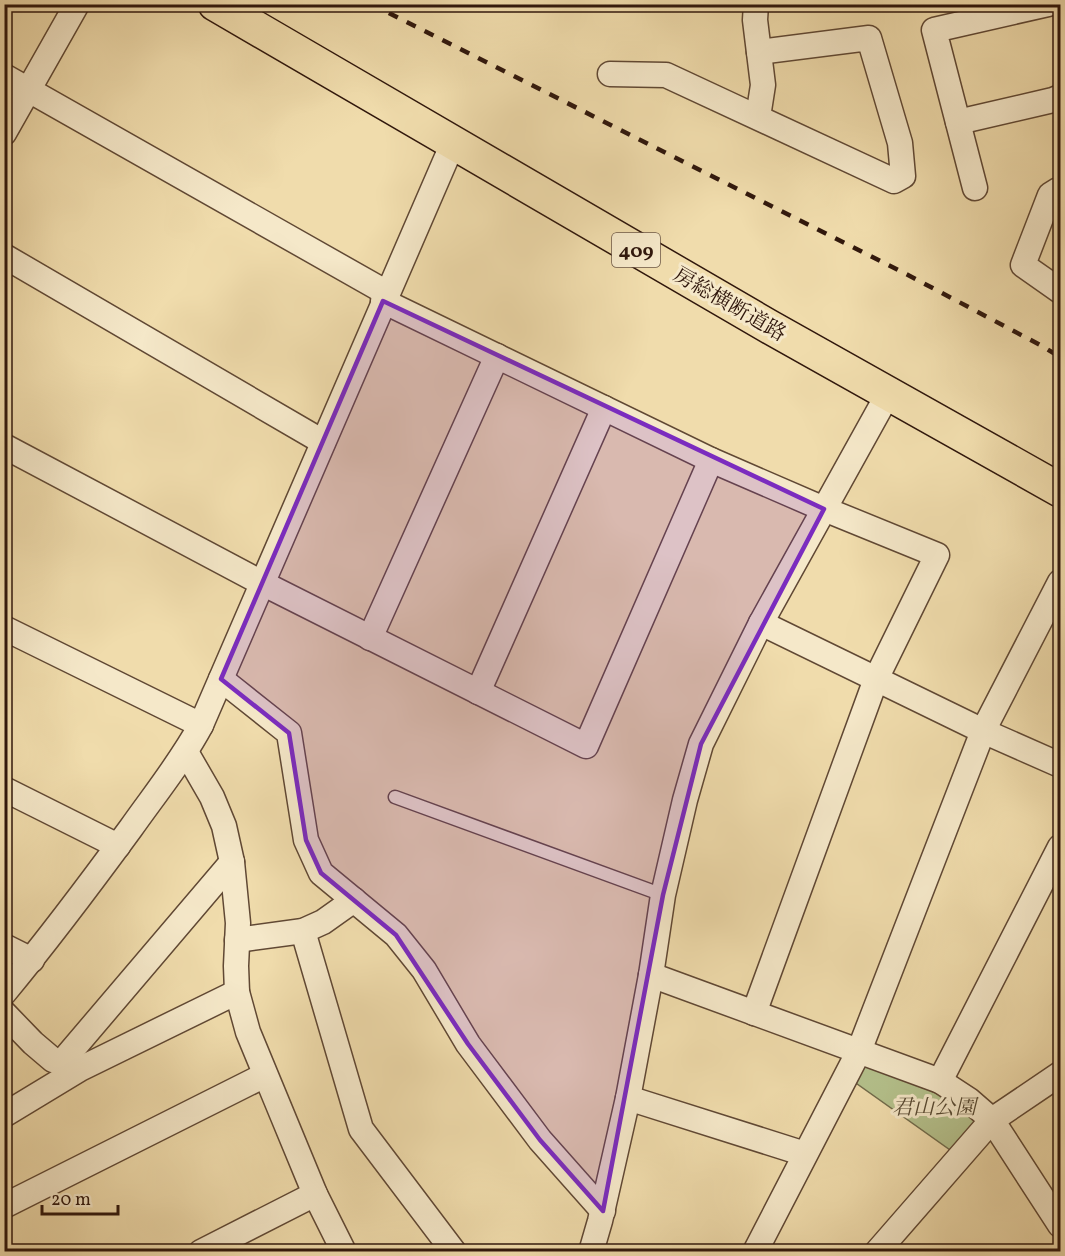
<svg xmlns="http://www.w3.org/2000/svg" width="1065" height="1256" viewBox="0 0 1065 1256" font-family="Vollkorn,'Noto Serif JP',serif">
<rect width="100%" height="100%" fill="#f0dcac"/>
<filter id="stains"><feTurbulence type="fractalNoise" baseFrequency=".00333" numOctaves="4"/><feColorMatrix values="0 0 0 0 .2 0 0 0 0 .09 0 0 0 0 .02 0 0 0 .5 -.17"/></filter>
<radialGradient id="worn" r=".72"><stop offset=".6" stop-color="#630" stop-opacity="0"/><stop offset="1" stop-color="#630" stop-opacity=".3"/></radialGradient>
<polygon fill="#b5c28d" stroke="#726c4c" stroke-width="1.5" points="859,1051 992,1120 960,1157 846,1076"/>
<g fill="none" stroke-linecap="round" stroke-linejoin="round">
<defs>
<polyline id="service" points="395,797 663,895"/>
<g id="minor">
<polyline points="756,4 755,20 763,85 758,117"/>
<polyline points="610,74 666,75 894,181 903,176 900,143 869,38 759,52"/>
<polyline points="4,76 387,293"/>
<polyline points="958,122 1053,100 1060,97"/>
<polyline points="4,133 77,4"/>
<polyline points="975,188 934,30 1048,4"/>
<polyline points="1060,191 1058,190 1050,195 1023,265 1060,291"/>
<polyline points="4,256 323,442"/>
<polyline points="383,301 711,460 824,509 937,555 876,679 754,1013"/>
<polyline points="4,446 262,583 586,746 711,460"/>
<polyline points="761,623 983,731 1060,765"/>
<polyline points="4,628 201,725"/>
<polyline points="370,638 497,356"/>
<polyline points="221,679 289,733 306,840 321,873 396,935 424,970 468,1044 540,1140 603,1211"/>
<polyline points="478,692 604,408"/>
<polyline points="186,752 212,797 224,826 232,862 238,923 236,966 237,992 248,1032 315,1194 344,1252"/>
<polyline points="4,789 118,846"/>
<polyline points="303,931 361,1129 454,1252"/>
<polyline points="237,940 303,931 323,922 354,900"/>
<polyline points="4,946 32,960"/>
<polyline points="651,975 940,1081 969,1100 992,1120 1060,1225"/>
<path d="M4,993C48,940 90,884 131,828C155,794 181,762 201,725L453,143"/>
<polyline points="4,1013 33,1043 53,1060 75,1067"/>
<polyline points="61,1063 232,862"/>
<polyline points="940,1081 1060,847"/>
<polyline points="628,1098 805,1154"/>
<polyline points="4,1115 80,1069 237,992"/>
<polyline points="4,1206 265,1075"/>
<polyline points="201,1252 315,1194"/>
<polyline points="591,1252 600,1221 628,1098 651,975 663,895 685,800 701,744 761,623 888,394"/>
<polyline points="755,1252 859,1051 983,731 1060,582"/>
<polyline points="877,1252 992,1120 1060,1074"/>
</g>
<polyline id="trunk" points="215,4 768,326 1060,490"/>
</defs>
<use href="#service" stroke="#604834" stroke-width="15"/>
<use href="#minor" stroke="#604834" stroke-width="27"/>
<use href="#trunk" stroke="#30170c" stroke-width="36"/>
<use href="#service" stroke="#f5e8c9" stroke-width="12"/>
<use href="#minor" stroke="#f5e8c9" stroke-width="24"/>
<use href="#trunk" stroke="#f0dcac" stroke-width="33"/>
<polyline stroke="#30170c" stroke-width="4.5" stroke-dasharray="10 10" stroke-linecap="butt" points="371,4 908,275 1042,346 1060,357"/>
</g>
<path fill="#7b2cbf" fill-opacity="0.2" stroke="#7b2cbf" stroke-width="4.5" stroke-linejoin="round" d="M383,301L824,509L701,744L663,895L603,1211L540,1140L468,1044L396,935L321,873L306,840L289,733L221,679Z"/>
<g text-anchor="middle" stroke-width="6" stroke-linejoin="round" paint-order="stroke">
<rect fill="#f5e8c9" stroke="#6b5645" stroke-width="1.5" x="612" y="233" width="48" height="34" rx="4.5"/>
<g font-size="20" font-weight="bold" fill="#30170c">
<text x="636" y="257">409</text>
</g>
<g font-size="21" fill="#30170c" stroke="#f5e8c9">
<text transform="translate(730 304) rotate(30)" y="7">房総横断道路</text>
</g>
<g font-size="21" font-style="italic" fill="#584a33" stroke="#f5e8c9">
<text x="934" y="1114">君山公園</text>
</g>
</g>
<rect width="1065" height="1256" fill="none" stroke="#f0dcac" stroke-width="24"/>
<rect x="6" y="6" width="1053" height="1244" fill="none" stroke="#30170c" stroke-width="3"/>
<rect x="12" y="12" width="1041" height="1232" fill="none" stroke="#30170c" stroke-width="1.5"/>
<path d="M42 1205v9h76v-9" fill="none" stroke="#30170c" stroke-width="3"/>
<text x="51" y="1205" font-size="18" fill="#30170c" stroke="#f5e8c9" stroke-width="4.5" paint-order="stroke">20 m</text>
<rect width="100%" height="100%" filter="url(#stains)"/>
<rect width="100%" height="100%" fill="url(#worn)"/>
</svg>
